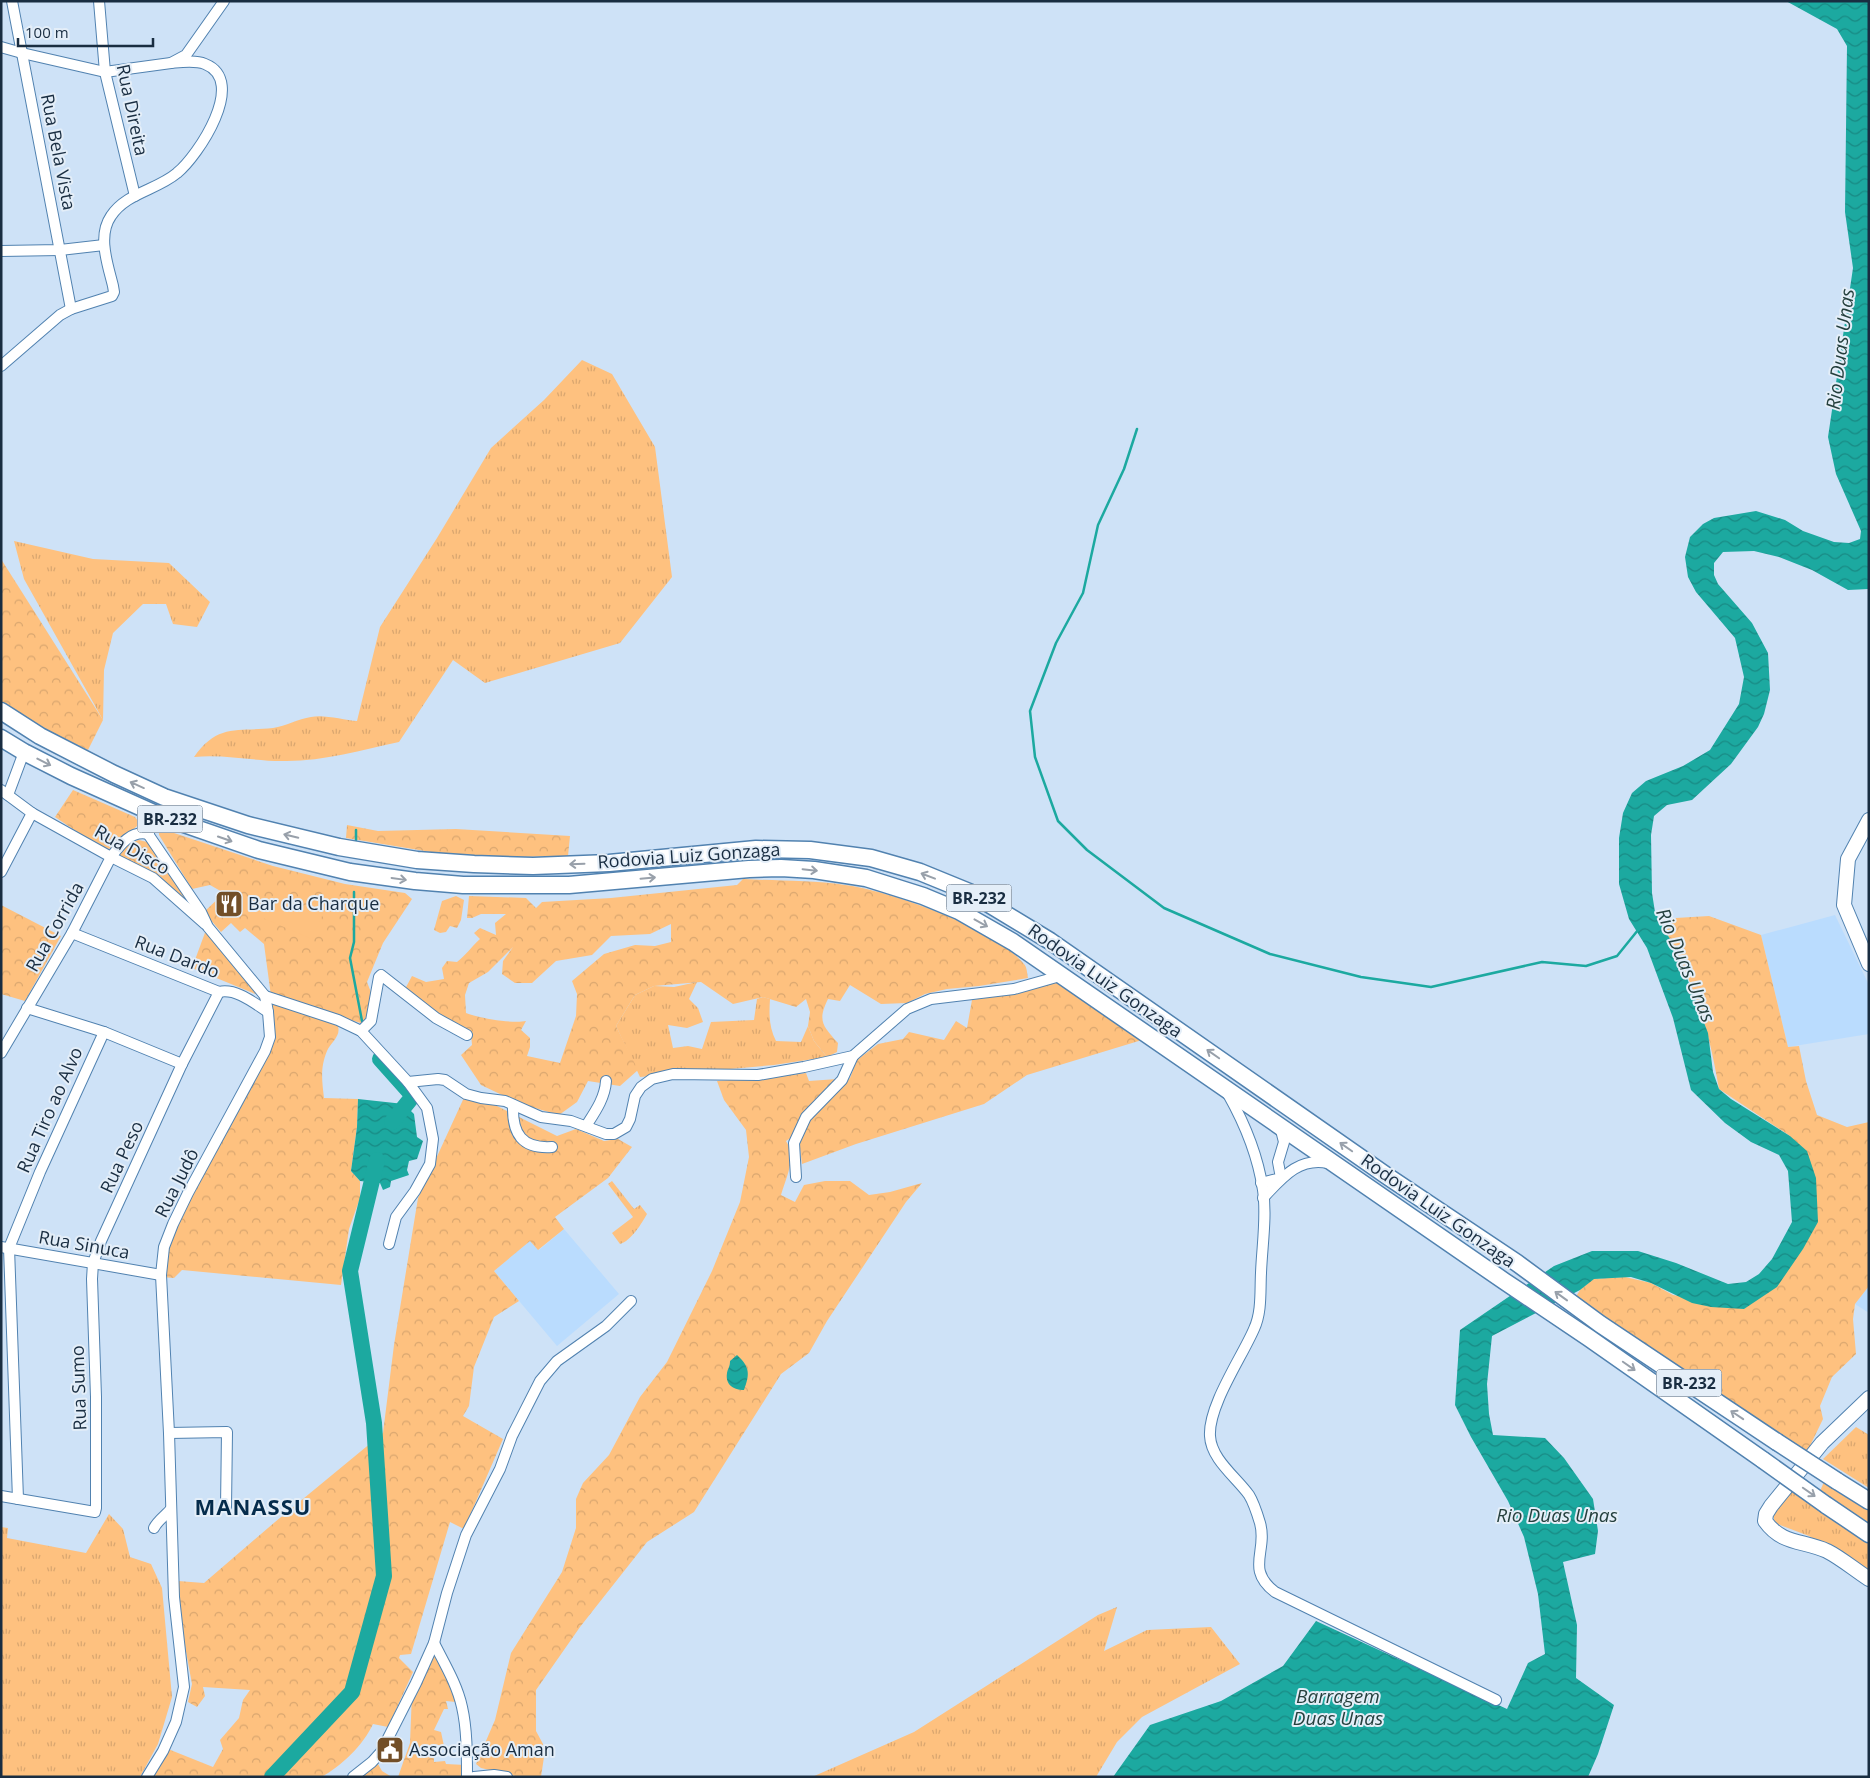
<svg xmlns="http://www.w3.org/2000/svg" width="1870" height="1778" viewBox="0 0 1870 1778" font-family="'Open Sans',sans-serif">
<defs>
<pattern id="grass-tufts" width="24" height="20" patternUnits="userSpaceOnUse" patternTransform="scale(1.25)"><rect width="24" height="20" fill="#fec17f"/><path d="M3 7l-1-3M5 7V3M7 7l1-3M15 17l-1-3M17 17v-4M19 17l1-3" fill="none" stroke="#d9a66f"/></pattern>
<pattern id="forest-crowns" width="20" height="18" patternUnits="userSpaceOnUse" patternTransform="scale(1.25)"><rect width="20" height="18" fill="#fec17f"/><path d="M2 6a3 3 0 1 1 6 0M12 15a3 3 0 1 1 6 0" fill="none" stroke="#d9a66f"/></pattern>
<pattern id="water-waves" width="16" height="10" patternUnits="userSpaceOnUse" patternTransform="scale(1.25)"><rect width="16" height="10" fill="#1ca9a0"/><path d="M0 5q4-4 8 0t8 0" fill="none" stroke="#188a84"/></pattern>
</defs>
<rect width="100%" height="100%" fill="#cee2f7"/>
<g fill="#badcfe">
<polygon points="1835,915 1869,985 1869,1034 1788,1047 1761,935"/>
<polygon points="564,1229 619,1294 557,1346 494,1271 530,1240 539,1250"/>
<polygon points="1869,1286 1869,1313 1855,1304"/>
</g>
<g fill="url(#grass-tufts)">
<path d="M582,360L612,374L655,447L672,577L620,643L485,683L453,660L399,742C361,750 321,762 282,761C253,761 224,754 194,757C218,723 237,732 273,728C286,726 298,719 311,717C323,714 344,720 357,721L380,627L437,538L491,448L544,400Z"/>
<polygon points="14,541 93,559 169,563 210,602 197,627 173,624 166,604 143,604 113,633 104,670 103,720 24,579"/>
<path d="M697,982L689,999L698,1008L703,1022L687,1028L668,1025L673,1048L688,1046L702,1049L711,1022L754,1020L757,999L763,997L770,999C769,1015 769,1027 776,1041L801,1042L808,1026L814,1041L827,1057L774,1065L640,1077L616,1026L635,995L654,986L674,987Z"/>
<path d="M612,1181L634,1209L640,1205L647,1214C642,1223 631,1241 620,1244L612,1233L633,1217L608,1184Z"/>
<polygon points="1856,1427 1869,1435 1869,1488 1823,1459"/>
<polygon points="1826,1477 1869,1505 1869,1530 1818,1496"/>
<polygon points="1793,1488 1869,1542 1869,1575 1809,1536 1775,1523 1772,1511"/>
<polygon points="109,1514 123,1529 130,1557 151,1564 162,1588 172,1697 158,1744 140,1777 1,1777 1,1527 8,1528 7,1538 86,1553"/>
<polygon points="1117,1607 1104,1651 1147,1630 1211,1627 1240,1664 1142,1717 1117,1742 1096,1777 812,1777 914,1732 1098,1615"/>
</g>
<g fill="url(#forest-crowns)" fill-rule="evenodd">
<polygon points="1,559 103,720 88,750 22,718 1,702"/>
<polygon points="73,790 135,817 138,821 137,826 112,848 104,850 55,817"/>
<polygon points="347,825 378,831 456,829 570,836 568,856 505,857 437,853 346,838"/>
<polygon points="165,830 273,866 345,884 405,893 412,899 383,943 367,982 372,995 364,1024 271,996 264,944 245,928 240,932 231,923 221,932 204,912 224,893 210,885 192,889 159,835 159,831"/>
<path d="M139,840L147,842L155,850L198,916L118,859C120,848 129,842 139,840Z"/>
<path d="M743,879C777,881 812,880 845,885C891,891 995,928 1024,964C1027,967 1027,973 1028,978L979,986L947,989L925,994L907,1003L881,1004L850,985L840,1001L828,999C817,1021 823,1026 838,1043L837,1052L827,1057L814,1041L808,1026L810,1012L806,999L796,1007L763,997L733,1004L701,982L654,986L635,995L616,1026L638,1070L620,1086L588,1081L577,1102L559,1115L521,1104L481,1085L461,1055L472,1045L471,1034L441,1019L421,1000L405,989L412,976L426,982L444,979L442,968L447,961L457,962C466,955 471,947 480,939L474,933L480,928L496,935L495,923L506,914H481L472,918H467L469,896L526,898L536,908L542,902L611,898L737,885ZM671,924V942L655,946L635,945L604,954L572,981L577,994L576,1016L560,1063L527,1056L530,1047V1038L521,1030L526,1021C513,1024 478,1018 466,1013L465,995L469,983L488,972L513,947L503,961L502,974L515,983H532L556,961L592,955L611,936L650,934Z"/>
<polygon points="456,896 464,900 461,920 457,928 450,926 446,932 440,933 434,930 442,901"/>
<polygon points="1,905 61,936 25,1001 1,994"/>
<path d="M1709,916L1761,935L1788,1047L1799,1046L1806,1081L1817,1115L1847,1127L1869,1122V1286L1855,1304L1853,1319L1856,1354L1832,1377L1820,1406L1823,1419L1807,1452L1575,1298L1580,1290L1593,1279L1625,1277L1651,1283L1673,1295L1744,1309L1803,1249L1790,1136L1719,1089C1716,1073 1713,1056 1709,1040C1699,998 1680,957 1659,919Z"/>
<polygon points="206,930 263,997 192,968"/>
<polygon points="1058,982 1142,1040 1027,1075 984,1104 856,1144 802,1164 798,1133 850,1078 857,1060 878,1044 903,1039 909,1032 944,1040 956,1021 967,1028 972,1000 1015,993"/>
<path d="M271,1001L323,1021L336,1022C344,1035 331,1041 327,1051C320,1068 322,1081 324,1098L358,1099L357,1127L351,1171L360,1181V1198L349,1229L341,1285L182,1270L174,1278L161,1277L165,1245L274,1039Z"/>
<path d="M806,1073L809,1081L837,1079L795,1135L786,1141C797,1158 786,1177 781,1195L795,1202L804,1185L825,1181H850L869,1195L890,1192L922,1183L906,1202L827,1321L809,1353L781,1374L694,1512L647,1542L580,1627L536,1690V1731L543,1744L544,1757L541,1777H520L481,1768L476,1764L495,1720L511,1653L562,1572L576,1528V1499L583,1483L609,1455L640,1397L667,1362L712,1271L740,1202L749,1157L746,1130L724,1100L717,1081L784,1076Z"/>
<path d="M467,1091L557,1136L576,1129L604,1141L618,1139L632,1147L608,1178L555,1217L564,1229L538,1250L530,1241L494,1271L519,1301L494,1317L474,1367L469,1406L463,1416L503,1439L464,1529L450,1522L411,1654L400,1655L399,1658L413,1672L388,1727L373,1724C364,1744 341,1767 321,1777H148L168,1749L213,1767L223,1749L220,1740L239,1718L243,1700L250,1690L203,1687L205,1696L197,1707L188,1702L192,1684L180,1619L178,1581L204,1583L275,1522L383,1433L394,1345L418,1198Z"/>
<polygon points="434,1647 445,1669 456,1702 446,1701 448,1709 444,1709 434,1730 441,1732 444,1746 433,1744 434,1762 445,1761 446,1764 465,1765 465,1777 398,1777 410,1743 412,1693"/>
<polygon points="374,1764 378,1764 382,1771 392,1777 360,1777"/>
</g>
<polygon fill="#fec17f" points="274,893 323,914 312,939 263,918"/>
<g fill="url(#water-waves)">
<polygon points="1786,1 1869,1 1869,589 1848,590 1812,570 1779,557 1754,551 1723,552 1714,563 1714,575 1718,584 1752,623 1768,653 1770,690 1764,714 1758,727 1731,764 1692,800 1667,805 1654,816 1651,835 1652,893 1655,912 1677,952 1708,1033 1713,1072 1719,1089 1731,1099 1790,1136 1807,1151 1816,1178 1818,1222 1803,1249 1777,1287 1744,1309 1711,1307 1692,1303 1651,1283 1631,1277 1594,1279 1580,1290 1492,1336 1487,1384 1489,1414 1493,1435 1545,1438 1564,1458 1593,1499 1598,1531 1595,1554 1563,1562 1577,1625 1576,1678 1614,1705 1598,1754 1588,1777 1113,1777 1150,1725 1221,1701 1283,1666 1316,1621 1507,1709 1528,1663 1545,1654 1538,1594 1524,1537 1508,1501 1471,1437 1455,1405 1460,1330 1554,1266 1592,1251 1638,1251 1676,1263 1728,1284 1746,1282 1759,1274 1772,1259 1792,1222 1788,1171 1779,1155 1751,1142 1725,1123 1691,1090 1673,1018 1647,948 1629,919 1619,884 1619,838 1623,813 1632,793 1646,781 1683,766 1710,750 1739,704 1744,677 1735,638 1696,592 1688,577 1685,557 1690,537 1703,524 1714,518 1756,511 1785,520 1803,531 1834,542 1849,543 1860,539 1861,531 1836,474 1828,437 1853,268 1845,212 1847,46 1837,29"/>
<polygon points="358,1099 404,1104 414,1114 417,1137 423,1141 417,1159 409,1161 407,1170 409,1175 391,1181 390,1187 383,1190 380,1183 360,1181 351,1171 357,1127"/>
<path d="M737,1355C750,1367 750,1374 744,1390C734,1390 725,1385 727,1373C728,1368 730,1367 730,1361Z"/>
</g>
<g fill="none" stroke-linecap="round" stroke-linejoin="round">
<g stroke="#1ca9a0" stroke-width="2.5">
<polyline points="1137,429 1124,469 1098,525 1083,593 1056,643 1030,711 1035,757 1058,821 1087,850 1164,908 1270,954 1361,977 1431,987 1542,962 1586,966 1617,956 1638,930"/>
<polyline points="356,840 356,830"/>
<polyline points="354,892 354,942 350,958 362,1021"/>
</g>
<g stroke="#1ca9a0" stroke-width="16">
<polyline points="380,1059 413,1096 392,1122"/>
<polyline points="272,1777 352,1692 384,1576 374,1423 350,1271 377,1160"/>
</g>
<defs>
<g id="minor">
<polyline points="12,1 71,309"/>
<polyline points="99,1 105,72 135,196"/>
<polyline points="1,47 22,53 105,72 171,63 186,55 224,1"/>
<polyline points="1,251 60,250 104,245"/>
<path d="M1,366L60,315L71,309L112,296L114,292L113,286C108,265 97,236 111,216C126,193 157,190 177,173C198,156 248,81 205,64C195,60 182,62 171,63"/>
<polyline points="1,790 32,813 111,857 153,878 205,924"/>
<polyline points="8,795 24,752"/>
<polyline points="148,834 158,815"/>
<polyline points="1,872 32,813"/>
<path d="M72,933L219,992C236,988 254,1003 268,1012"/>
<polyline points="265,996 338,1020 361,1031 408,1082 438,1079 445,1080 466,1094 481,1098 505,1101 541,1117 571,1121 606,1134 614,1134 626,1127 630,1119 635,1096 641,1087 652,1079 673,1074 758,1075 804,1067 853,1056 907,1009 931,999 1014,989 1060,976"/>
<polyline points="27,1008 104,1032 182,1064"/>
<polyline points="361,1031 371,1021 379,977 381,975 436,1018 467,1035"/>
<path d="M1,1053L72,933L111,857C120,845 131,830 148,834"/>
<path d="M1228,1094C1245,1124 1258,1156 1263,1190C1267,1216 1262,1246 1261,1273C1260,1291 1262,1312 1254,1329C1242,1357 1208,1406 1210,1436C1211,1459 1236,1477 1249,1495C1254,1503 1257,1513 1260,1523C1268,1551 1245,1569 1275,1592L1496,1700"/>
<path d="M513,1105C512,1134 522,1149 552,1147"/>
<path d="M586,1126C595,1112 605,1098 606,1081"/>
<polyline points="796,1177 794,1143 806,1117 842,1080 853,1056"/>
<polyline points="1261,1183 1281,1178 1278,1162 1284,1142 1280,1126"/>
<path d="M1263,1198C1282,1178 1298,1157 1328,1163"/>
<polyline points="389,1244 396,1217 415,1191 430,1164 433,1139 427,1108 408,1082"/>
<polyline points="1,1247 161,1275"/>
<polyline points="169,1433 227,1432 226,1507"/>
<polyline points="1,1496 95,1512 96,1508 96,1397 92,1279 93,1263 101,1241 182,1064 219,992"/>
<polyline points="18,1499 9,1248 40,1172 104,1032"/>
<path d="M154,1528C157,1521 166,1515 171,1509"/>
<path d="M434,1643C444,1663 457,1684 462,1707C467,1729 467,1754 467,1777"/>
<polyline points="147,1777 163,1751 176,1722 184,1687 174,1597 169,1433 161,1275 164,1247 173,1224 188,1193 265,1051 270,1037 268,1012 265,996 208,927 201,912 148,834"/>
<polyline points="353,1777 372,1762 381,1752 416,1683 434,1643 447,1593 466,1535 500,1469 512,1436 540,1381 557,1361 606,1326 631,1301"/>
<polyline points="474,1777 494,1775 507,1777"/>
</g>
<g id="secondary">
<polyline points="1869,820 1848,859 1844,905 1869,964"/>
<path d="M1869,1398L1822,1443L1771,1506L1766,1514L1765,1521C1782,1545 1803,1540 1827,1551C1841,1558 1855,1570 1869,1579"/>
</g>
<g id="trunk">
<polyline points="1,711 40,736 114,774 164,797 248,825 339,847 417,860 474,864 533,866 609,863 756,849 810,850 871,858 920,872 969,892 1050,941 1387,1176 1517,1263 1600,1324 1777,1442"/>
<polyline points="1,738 24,752 71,776 158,815 259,850 350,872 415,881 463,885 569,885 749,869 781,868 814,870 866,878 923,896 959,911 1013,942 1504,1281 1589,1338 1763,1460"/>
<polyline points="1837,1481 1869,1501"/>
<polyline points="1826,1505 1869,1534"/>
</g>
</defs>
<use href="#minor" stroke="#5182b0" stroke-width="12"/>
<use href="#secondary" stroke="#5182b0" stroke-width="16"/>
<use href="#trunk" stroke="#5182b0" stroke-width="19"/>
<use href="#minor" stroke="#fff" stroke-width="10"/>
<use href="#secondary" stroke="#fff" stroke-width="14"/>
<use href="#trunk" stroke="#fff" stroke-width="16"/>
<defs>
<g id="trunk-bridge">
<polyline points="1777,1442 1837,1481"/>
<polyline points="1763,1460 1826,1505"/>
</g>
</defs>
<use href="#trunk-bridge" stroke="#5182b0" stroke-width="19" stroke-linecap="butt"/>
<use href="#trunk-bridge" stroke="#fff" stroke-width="16"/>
</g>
<defs><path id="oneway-shaft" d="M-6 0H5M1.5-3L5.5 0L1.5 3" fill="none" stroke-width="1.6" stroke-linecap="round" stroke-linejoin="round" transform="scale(1.25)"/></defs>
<g stroke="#98a0aa">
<use href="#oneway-shaft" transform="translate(44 762) rotate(27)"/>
<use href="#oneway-shaft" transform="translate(137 785) rotate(-156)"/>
<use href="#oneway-shaft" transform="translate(291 836) rotate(-166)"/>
<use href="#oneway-shaft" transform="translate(225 839) rotate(19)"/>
<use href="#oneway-shaft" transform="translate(577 864) rotate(178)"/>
<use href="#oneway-shaft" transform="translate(810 870) rotate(6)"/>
<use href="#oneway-shaft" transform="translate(928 876) rotate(-159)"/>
<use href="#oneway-shaft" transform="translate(648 878) rotate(-5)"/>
<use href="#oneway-shaft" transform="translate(399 879) rotate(8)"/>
<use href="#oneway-shaft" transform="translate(981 923) rotate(29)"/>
<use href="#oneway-shaft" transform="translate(1213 1054) rotate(-145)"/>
<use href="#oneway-shaft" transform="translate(1346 1147) rotate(-145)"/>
<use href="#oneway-shaft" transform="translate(1561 1296) rotate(-144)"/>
<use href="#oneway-shaft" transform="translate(1629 1366) rotate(35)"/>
<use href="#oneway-shaft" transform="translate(1737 1415) rotate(-146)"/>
<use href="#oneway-shaft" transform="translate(1809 1492) rotate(35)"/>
</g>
<defs>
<symbol id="restaurant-square" viewBox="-11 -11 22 22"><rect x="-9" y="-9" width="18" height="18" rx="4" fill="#724f28" stroke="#e4eef8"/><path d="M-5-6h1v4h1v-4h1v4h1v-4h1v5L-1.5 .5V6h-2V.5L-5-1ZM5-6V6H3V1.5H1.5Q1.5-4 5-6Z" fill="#fff"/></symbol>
<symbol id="civic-square" viewBox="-11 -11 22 22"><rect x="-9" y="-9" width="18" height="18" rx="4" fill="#724f28" stroke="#e4eef8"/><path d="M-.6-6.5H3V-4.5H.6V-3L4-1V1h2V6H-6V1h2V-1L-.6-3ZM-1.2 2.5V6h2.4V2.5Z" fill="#fff"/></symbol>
</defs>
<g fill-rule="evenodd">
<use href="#restaurant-square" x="213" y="888" width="32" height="32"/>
<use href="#civic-square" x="374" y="1734" width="32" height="32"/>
</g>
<g text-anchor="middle" stroke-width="4" stroke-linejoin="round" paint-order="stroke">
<g fill="#e4eef8" stroke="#566778" stroke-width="1">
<rect x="137.5" y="805.5" width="65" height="27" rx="4"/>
<rect x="946.5" y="884.5" width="65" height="27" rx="4"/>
<rect x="1656.5" y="1369.5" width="65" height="27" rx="4"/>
</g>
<g font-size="16" font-weight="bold" fill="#192d41">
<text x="170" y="825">BR-232</text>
<text x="979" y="904">BR-232</text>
<text x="1689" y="1389">BR-232</text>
</g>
<g font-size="18" fill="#192d41" stroke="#e4eef8">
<text transform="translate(132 110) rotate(78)" y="6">Rua Direita</text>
<text transform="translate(58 152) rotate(79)" y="6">Rua Bela Vista</text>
<text transform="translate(132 850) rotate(29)" y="6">Rua Disco</text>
<text transform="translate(689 856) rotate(-4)" y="6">Rodovia Luiz Gonzaga</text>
<text transform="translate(55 927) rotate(-61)" y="6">Rua Corrida</text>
<text transform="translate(177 957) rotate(21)" y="6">Rua Dardo</text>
<text transform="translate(1105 981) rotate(35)" y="6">Rodovia Luiz Gonzaga</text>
<text transform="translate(50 1110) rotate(-66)" y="6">Rua Tiro ao Alvo</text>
<text transform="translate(122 1157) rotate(-65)" y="6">Rua Peso</text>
<text transform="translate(177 1183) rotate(-63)" y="6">Rua Judô</text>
<text transform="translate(1438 1211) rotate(35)" y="6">Rodovia Luiz Gonzaga</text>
<text transform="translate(84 1245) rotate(10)" y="6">Rua Sinuca</text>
<text transform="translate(79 1388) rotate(-92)" y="6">Rua Sumo</text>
</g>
<g font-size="18" fill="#192d41" stroke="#e4eef8" text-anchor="start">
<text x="248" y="910">Bar da Charque</text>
<text x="409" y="1756">Associação Aman</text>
</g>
<g font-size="19" font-style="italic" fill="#25403e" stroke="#e4eef8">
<text transform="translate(1840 349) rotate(-83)" y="7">Rio Duas Unas</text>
<text transform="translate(1686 965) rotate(67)" y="7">Rio Duas Unas</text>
<text x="1557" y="1522">Rio Duas Unas</text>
<text x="1338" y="1703">Barragem<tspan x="1338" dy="22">Duas Unas</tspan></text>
</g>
<g font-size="22" font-weight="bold" letter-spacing="1" fill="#052c4c" stroke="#e4eef8">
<text x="253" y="1515">MANASSU</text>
</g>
</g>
<rect width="1870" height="1778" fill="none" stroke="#192d41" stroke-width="5"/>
<path d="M18 38v8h135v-8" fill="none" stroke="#192d41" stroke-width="2.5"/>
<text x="25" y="38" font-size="15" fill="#192d41" stroke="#e4eef8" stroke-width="4" paint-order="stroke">100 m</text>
</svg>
